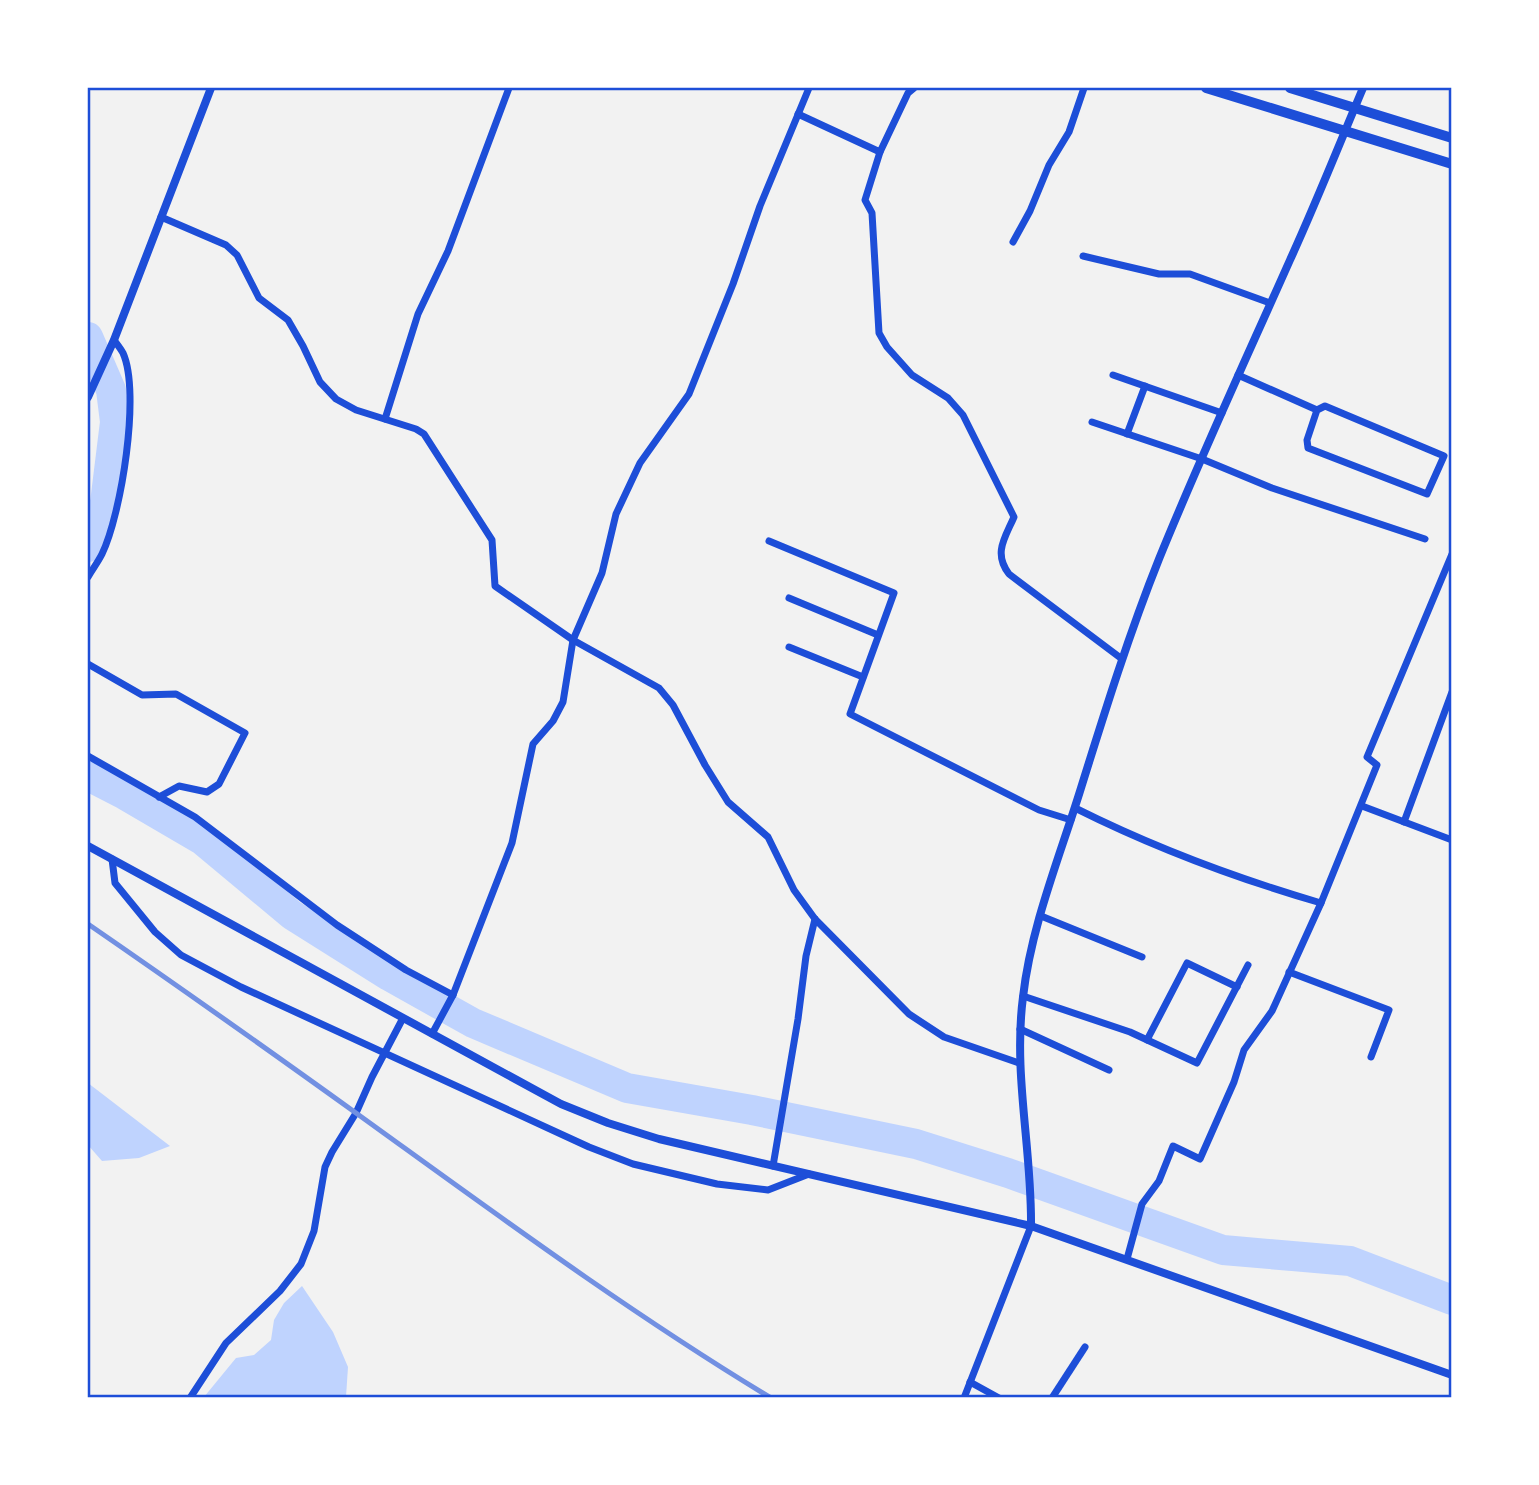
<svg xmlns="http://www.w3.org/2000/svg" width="1539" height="1485" viewBox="0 0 1539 1485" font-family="Inter,sans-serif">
<rect width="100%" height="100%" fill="#f2f2f2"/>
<g fill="#bfd3fe">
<polygon points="88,1083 170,1146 139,1158 102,1161 88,1145"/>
<polygon points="302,1286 333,1332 348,1367 346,1397 204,1397 236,1358 254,1355 271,1340 274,1320 284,1303"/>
</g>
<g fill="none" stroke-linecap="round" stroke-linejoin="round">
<g stroke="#bfd3fe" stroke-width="30">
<polyline points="88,337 111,390 115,422 105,503 88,547"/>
<polyline points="88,776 125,795 202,840 292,915 389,976 473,1023 627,1088 752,1110 916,1144 1008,1173 1223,1250 1350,1261 1452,1300"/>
</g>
<g stroke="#1d4ed8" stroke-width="7">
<polyline points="798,114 880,152 908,93 914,88"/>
<path d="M880,152L865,200L872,213L879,333L887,347L912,375L948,398L963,415L1014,517C1005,538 993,553 1009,574L1122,659"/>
<polyline points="161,217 226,245 237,255 259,298 288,320 303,346 320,382 336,399 356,410 416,429 424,434 492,540 495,586 573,640 659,688 673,705 705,765 728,802 768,837 794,890 815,919 909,1014 944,1037 1019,1063"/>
<polyline points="1013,242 1030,211 1049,165 1069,132 1084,88"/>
<polyline points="1083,256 1159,274 1190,274 1270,303"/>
<polyline points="1113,375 1222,413"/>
<polyline points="1238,375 1317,410 1325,406 1444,456 1427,494 1308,448 1307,440 1317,410"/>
<polyline points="385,419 418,314 448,251 509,88"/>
<polyline points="1092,422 1202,459 1272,488 1425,539"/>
<polyline points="1127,434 1145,386"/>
<polyline points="769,541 894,593 850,714 1039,810 1071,820"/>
<path d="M88,577C92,570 98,562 102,554C121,515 141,393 123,353C121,349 117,344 114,340"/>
<polyline points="789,598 878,635"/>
<polyline points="789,647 863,677"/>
<polyline points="88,664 142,695 176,694 245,733 219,784 207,792 179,786 159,797"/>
<polyline points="88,756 195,817 337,925 406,970 453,995"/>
<polyline points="1362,806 1452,840"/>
<path d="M1075,808C1155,848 1235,878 1321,903"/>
<polyline points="1404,822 1452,692"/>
<polyline points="112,859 115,883 155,932 181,955 241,987 589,1147 633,1164 717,1184 768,1190 809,1174"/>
<polyline points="1041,916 1142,957"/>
<polyline points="1289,972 1389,1010 1371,1057"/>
<polyline points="1023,996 1130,1032 1197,1063 1248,965"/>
<polyline points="1020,1029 1109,1070"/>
<polyline points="432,1034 453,995 512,843 533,744 553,721 563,702 573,640 602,573 616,514 640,463 689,394 733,284 760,206 809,88"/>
<polyline points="1147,1040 1187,963 1237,987"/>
<polyline points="773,1166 798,1019 806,956 815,919"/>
<polyline points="1127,1259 1142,1204 1159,1181 1173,1146 1200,1159 1234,1082 1244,1050 1272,1011 1321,903 1377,765 1367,757 1452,554"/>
<polyline points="970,1382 999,1398"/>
<polyline points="190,1398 226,1343 280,1291 301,1264 314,1231 325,1167 332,1152 356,1113 372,1077 403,1018"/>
<polyline points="964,1398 1031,1226"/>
<polyline points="1052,1398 1085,1347"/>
</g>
<g stroke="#1d4ed8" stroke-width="8">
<polyline points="88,397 114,340 211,88"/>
<polyline points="88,846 561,1104 608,1123 659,1139 1031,1226 1452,1375"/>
<path d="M1031,1226C1032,1149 1013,1074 1023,997C1031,926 1060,856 1081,788C1105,711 1129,634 1159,559C1200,458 1246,359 1290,260C1316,203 1339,145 1363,88"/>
</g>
<g stroke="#1d4ed8" stroke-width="10">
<polyline points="1206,88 1452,164"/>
<polyline points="1290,88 1452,138"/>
</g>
<path stroke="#7290e2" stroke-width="5" d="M88,924C178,986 267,1049 356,1113C492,1211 627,1311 771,1398"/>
</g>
<rect width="1539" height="1485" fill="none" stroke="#ffffff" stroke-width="178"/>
<rect x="89" y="89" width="1361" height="1307" fill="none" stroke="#1d4ed8" stroke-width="2.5"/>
</svg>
